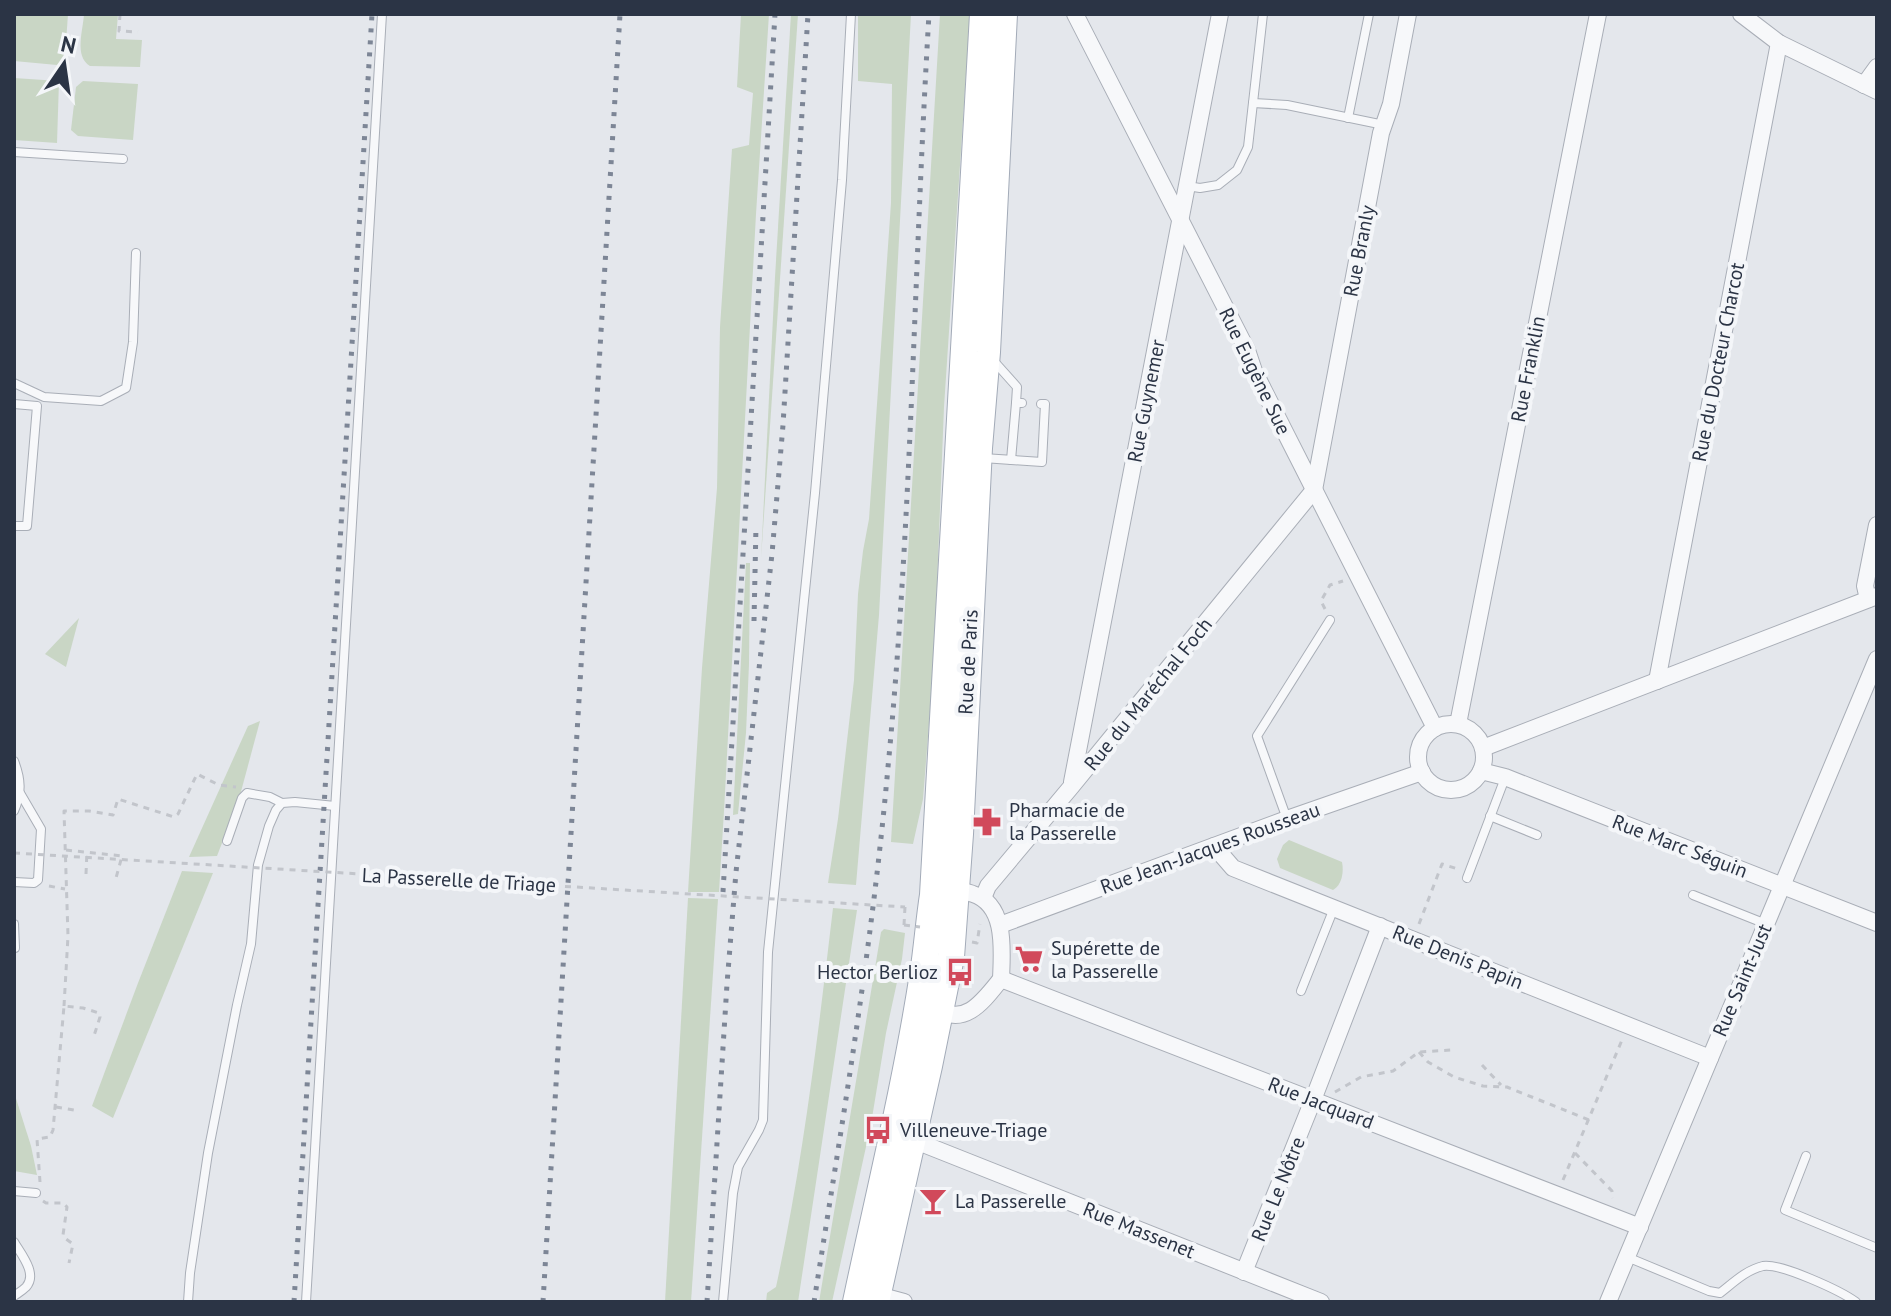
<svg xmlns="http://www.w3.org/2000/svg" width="1891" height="1316" viewBox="0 0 1891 1316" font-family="'PT Sans',sans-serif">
<rect width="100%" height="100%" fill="#e4e7ec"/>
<g fill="#c9d6c5">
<polygon points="14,14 68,14 65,57 57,65 14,61"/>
<path d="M84,14H118L116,39L142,40L140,67L90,66C74,56 83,31 84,14Z"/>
<polygon points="741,14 769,14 756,214 724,811 719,892 688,892 702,668 717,488 720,327 732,149 749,145 753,93 737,87"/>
<polygon points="791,14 798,14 761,559 775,277"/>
<polygon points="858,14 911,14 879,615 856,885 828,883 838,819 854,680 858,594 863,551 869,519 891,203 892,84 858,81"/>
<polygon points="940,14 970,14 944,407 934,661 923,799 913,844 891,842"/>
<polygon points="14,78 59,81 57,143 14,140"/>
<polygon points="83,81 138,84 133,140 78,136 71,130 76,87"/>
<polygon points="746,563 750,563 749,664 746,733 738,814 733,815"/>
<polygon points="79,618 66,667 45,654"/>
<polygon points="260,721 239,799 217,856 189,857 248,726"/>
<path d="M1289,840L1342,862C1344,872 1342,885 1333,890L1280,868L1277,859L1283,845Z"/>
<polygon points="182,871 213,873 113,1118 92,1106 138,983"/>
<polygon points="688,898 718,899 691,1302 665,1302"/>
<path d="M833,908L857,910L798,1302H766L767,1293L776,1287C803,1162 818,1035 833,908Z"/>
<polygon points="884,929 905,933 902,959 886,1033 871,1124 832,1302 819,1302 881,932"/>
<polygon points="14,1092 31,1146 37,1175 14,1171"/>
</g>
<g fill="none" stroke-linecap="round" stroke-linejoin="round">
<defs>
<g id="service">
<polyline points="1253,103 1287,105 1384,125"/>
<polyline points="1348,118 1369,14"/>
<polyline points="14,152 123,159"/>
<polyline points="1187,186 1200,188 1218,185 1237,170 1248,147 1263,14"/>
<polyline points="992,359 1017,387 1016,403 1022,403"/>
<polyline points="14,383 44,397 101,401 126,388 133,342 136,253"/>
<polyline points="14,404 37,406 27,526 14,526"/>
<polyline points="983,458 1042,462 1045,404 1041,404"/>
<polyline points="1011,460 1016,403"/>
<path d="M14,761C21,779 22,793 14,811"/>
<polyline points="1490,816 1537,835"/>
<polyline points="1287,819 1257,736 1330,620"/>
<polyline points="227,841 242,798 247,793 270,797 282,803"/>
<polyline points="1467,878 1505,778"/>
<polyline points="14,882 34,883 38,880 41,829 20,793"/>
<polyline points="1693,895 1766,924"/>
<polyline points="14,924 15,948"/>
<polyline points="1301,991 1334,908"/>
<polyline points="1806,1156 1785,1210 1877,1248"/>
<polyline points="14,1191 36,1193"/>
<path d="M14,1242C21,1254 38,1274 26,1287C22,1291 18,1293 14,1296"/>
<path d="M1627,1257L1709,1291L1720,1293C1733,1283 1746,1270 1763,1266C1781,1263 1841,1291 1856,1302"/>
<polyline points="188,1302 190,1273 208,1153 237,1005 251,944 258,865 269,826 276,810 282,803 295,802 335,806"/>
<polyline points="306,1302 382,14"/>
<polyline points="723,1302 733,1193 738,1167 759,1130 763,1120 768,952 815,493 842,180 851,14"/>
</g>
<g id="minor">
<polyline points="1075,14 1247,350 1254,371 1435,728"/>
<polyline points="1741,14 1779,43 1877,91"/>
<polyline points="1864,85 1877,67"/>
<polyline points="1868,599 1865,586 1877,525"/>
<polyline points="1657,681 1779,43"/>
<polyline points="1458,724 1598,14"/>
<circle cx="1451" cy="757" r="33"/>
<polyline points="1483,748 1877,596"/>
<polyline points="1481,771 1505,777 1877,923"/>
<polyline points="1072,782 1220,14"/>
<polyline points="1214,846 1233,868 1710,1058"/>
<polyline points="983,898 988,886 1071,787 1314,490 1381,133 1391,104 1408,14"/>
<polyline points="1000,925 1287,819 1422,772"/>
<polyline points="1001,979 1640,1227"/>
<path d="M936,1008C965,1028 984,1000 1001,979C1002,951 1007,905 973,894C964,891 957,888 948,891"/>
<polyline points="913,1140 1321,1302"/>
<polyline points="1244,1272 1313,1100 1380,926"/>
<polyline points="878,1295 904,1302"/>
<polyline points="1608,1302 1877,659"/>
</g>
<g id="primary">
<path d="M856,1302C879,1193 906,1084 923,974C927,948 929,921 933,895L983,14"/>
<polyline points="876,1302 929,1066 951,957 960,834 979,448 987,352 1004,14"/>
</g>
</defs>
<use href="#service" stroke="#a9aeb7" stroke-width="10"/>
<use href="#minor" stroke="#a9aeb7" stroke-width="18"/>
<use href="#primary" stroke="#a3abb8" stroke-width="28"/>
<g stroke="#c2c5cb" stroke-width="3" stroke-dasharray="6 6" stroke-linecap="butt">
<polyline points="120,14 119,31 138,32"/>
<polyline points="1325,609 1321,601 1330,585 1343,581"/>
<polyline points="66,850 122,856 116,878"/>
<polyline points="86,874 87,851"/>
<polyline points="49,886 65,889"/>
<polyline points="1419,924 1442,864 1458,869"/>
<polyline points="904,925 905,907 908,908"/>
<polyline points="972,942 977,943 980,924"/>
<polyline points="64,1006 68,936 64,811 89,811 113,815 118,799 174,817 178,814 197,774 219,785 236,787"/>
<polyline points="1419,1052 1428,1062 1454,1077 1483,1086 1507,1087 1589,1120"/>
<polyline points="1482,1065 1501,1085"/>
<polyline points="1335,1092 1361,1077 1393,1071 1419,1052 1452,1050"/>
<polyline points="56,1107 74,1110"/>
<polyline points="1575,1153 1612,1191 1613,1198"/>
<polyline points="1563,1180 1622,1040"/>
<polyline points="40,1182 37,1139 50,1137 53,1130 64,1006 83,1008 99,1013 100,1017 93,1039"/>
<polyline points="43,1201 46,1203 63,1203 67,1207 63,1235 66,1239 73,1244 69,1263"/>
</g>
<use href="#service" stroke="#f7f8fa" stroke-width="8"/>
<use href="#minor" stroke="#f7f8fa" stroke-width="16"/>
<use href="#primary" stroke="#fff" stroke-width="26"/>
<g stroke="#7d8696" stroke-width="5" stroke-dasharray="4 8" stroke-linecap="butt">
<polyline points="754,621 756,525"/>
<polyline points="723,892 775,14"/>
<polyline points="294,1302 372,14"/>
<polyline points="543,1302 620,14"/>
<polyline points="707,1302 727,984 736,872 772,554 783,425 808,14"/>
<path d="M814,1302C842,1124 872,947 888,767C912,517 914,265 929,14"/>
</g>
<g stroke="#c2c5cb" stroke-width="3" stroke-dasharray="6 6" stroke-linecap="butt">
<polyline points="14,853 905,907"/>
<polyline points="904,925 920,927"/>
</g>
</g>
<defs>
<symbol id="pharmacy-bare" viewBox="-9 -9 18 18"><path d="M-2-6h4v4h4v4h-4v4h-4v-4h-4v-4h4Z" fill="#d1495b" stroke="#f4f6f9" stroke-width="2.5" paint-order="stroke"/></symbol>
<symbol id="supermarket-bare" viewBox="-9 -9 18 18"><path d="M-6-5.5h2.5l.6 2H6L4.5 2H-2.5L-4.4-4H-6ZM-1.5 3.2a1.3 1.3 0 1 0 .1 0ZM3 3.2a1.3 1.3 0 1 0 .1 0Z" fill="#d1495b" stroke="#f4f6f9" stroke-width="2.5" paint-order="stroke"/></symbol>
<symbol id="bus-bare" viewBox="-9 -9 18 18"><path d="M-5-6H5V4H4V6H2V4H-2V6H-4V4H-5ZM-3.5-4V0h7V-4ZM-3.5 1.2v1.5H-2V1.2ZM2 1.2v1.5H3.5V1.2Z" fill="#d1495b" stroke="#f4f6f9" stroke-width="2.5" paint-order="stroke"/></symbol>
<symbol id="bar-bare" viewBox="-9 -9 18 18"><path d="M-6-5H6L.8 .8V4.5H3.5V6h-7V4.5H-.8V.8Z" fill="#d1495b" stroke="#f4f6f9" stroke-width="2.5" paint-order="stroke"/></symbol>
</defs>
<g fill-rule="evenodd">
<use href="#pharmacy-bare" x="967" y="802" width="40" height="40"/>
<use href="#supermarket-bare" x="1009" y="939" width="40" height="40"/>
<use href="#bus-bare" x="940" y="952" width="40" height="40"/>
<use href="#bus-bare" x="858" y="1110" width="40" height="40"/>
<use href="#bar-bare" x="913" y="1181" width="40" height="40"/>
</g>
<g text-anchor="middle" stroke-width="8" stroke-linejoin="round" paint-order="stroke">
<g font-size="20" fill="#2b3445" stroke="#f4f6f9">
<text transform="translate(1359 251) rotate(-79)" y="7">Rue Branly</text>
<text transform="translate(1718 362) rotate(-79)" y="7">Rue du Docteur Charcot</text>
<text transform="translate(1528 369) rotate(-79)" y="7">Rue Franklin</text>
<text transform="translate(1255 371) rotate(64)" y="7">Rue Eugène Sue</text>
<text transform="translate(1146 401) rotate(-79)" y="7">Rue Guynemer</text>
<text transform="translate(968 662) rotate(-87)" y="7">Rue de Paris</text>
<text transform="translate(1148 694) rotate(-51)" y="7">Rue du Maréchal Foch</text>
<text transform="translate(1680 846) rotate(21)" y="7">Rue Marc Séguin</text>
<text transform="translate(1210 848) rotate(-20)" y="7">Rue Jean-Jacques Rousseau</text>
<text transform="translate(459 880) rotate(3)" y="7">La Passerelle de Triage</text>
<text transform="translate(1458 957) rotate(22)" y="7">Rue Denis Papin</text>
<text transform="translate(1742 980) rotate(-67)" y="7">Rue Saint-Just</text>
<text transform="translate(1321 1103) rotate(21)" y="7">Rue Jacquard</text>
<text transform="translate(1278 1189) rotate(-68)" y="7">Rue Le Nôtre</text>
<text transform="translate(1139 1230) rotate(22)" y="7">Rue Massenet</text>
</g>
<g font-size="20" fill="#2b3445" stroke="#f4f6f9" text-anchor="start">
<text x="1009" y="817">Pharmacie de<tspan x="1009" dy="23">la Passerelle</tspan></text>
<text x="1051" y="955">Supérette de<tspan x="1051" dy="23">la Passerelle</tspan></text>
<text x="938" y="979" text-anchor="end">Hector Berlioz</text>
<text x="900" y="1137">Villeneuve-Triage</text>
<text x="955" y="1208">La Passerelle</text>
</g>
</g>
<rect width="1891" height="1316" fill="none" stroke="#2b3445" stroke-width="32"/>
<g transform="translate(64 64) rotate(13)" stroke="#f4f6f9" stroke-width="6" paint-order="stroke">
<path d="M0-6L14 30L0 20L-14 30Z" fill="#2b3445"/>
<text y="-12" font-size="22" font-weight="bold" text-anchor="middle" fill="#2b3445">N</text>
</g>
</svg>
